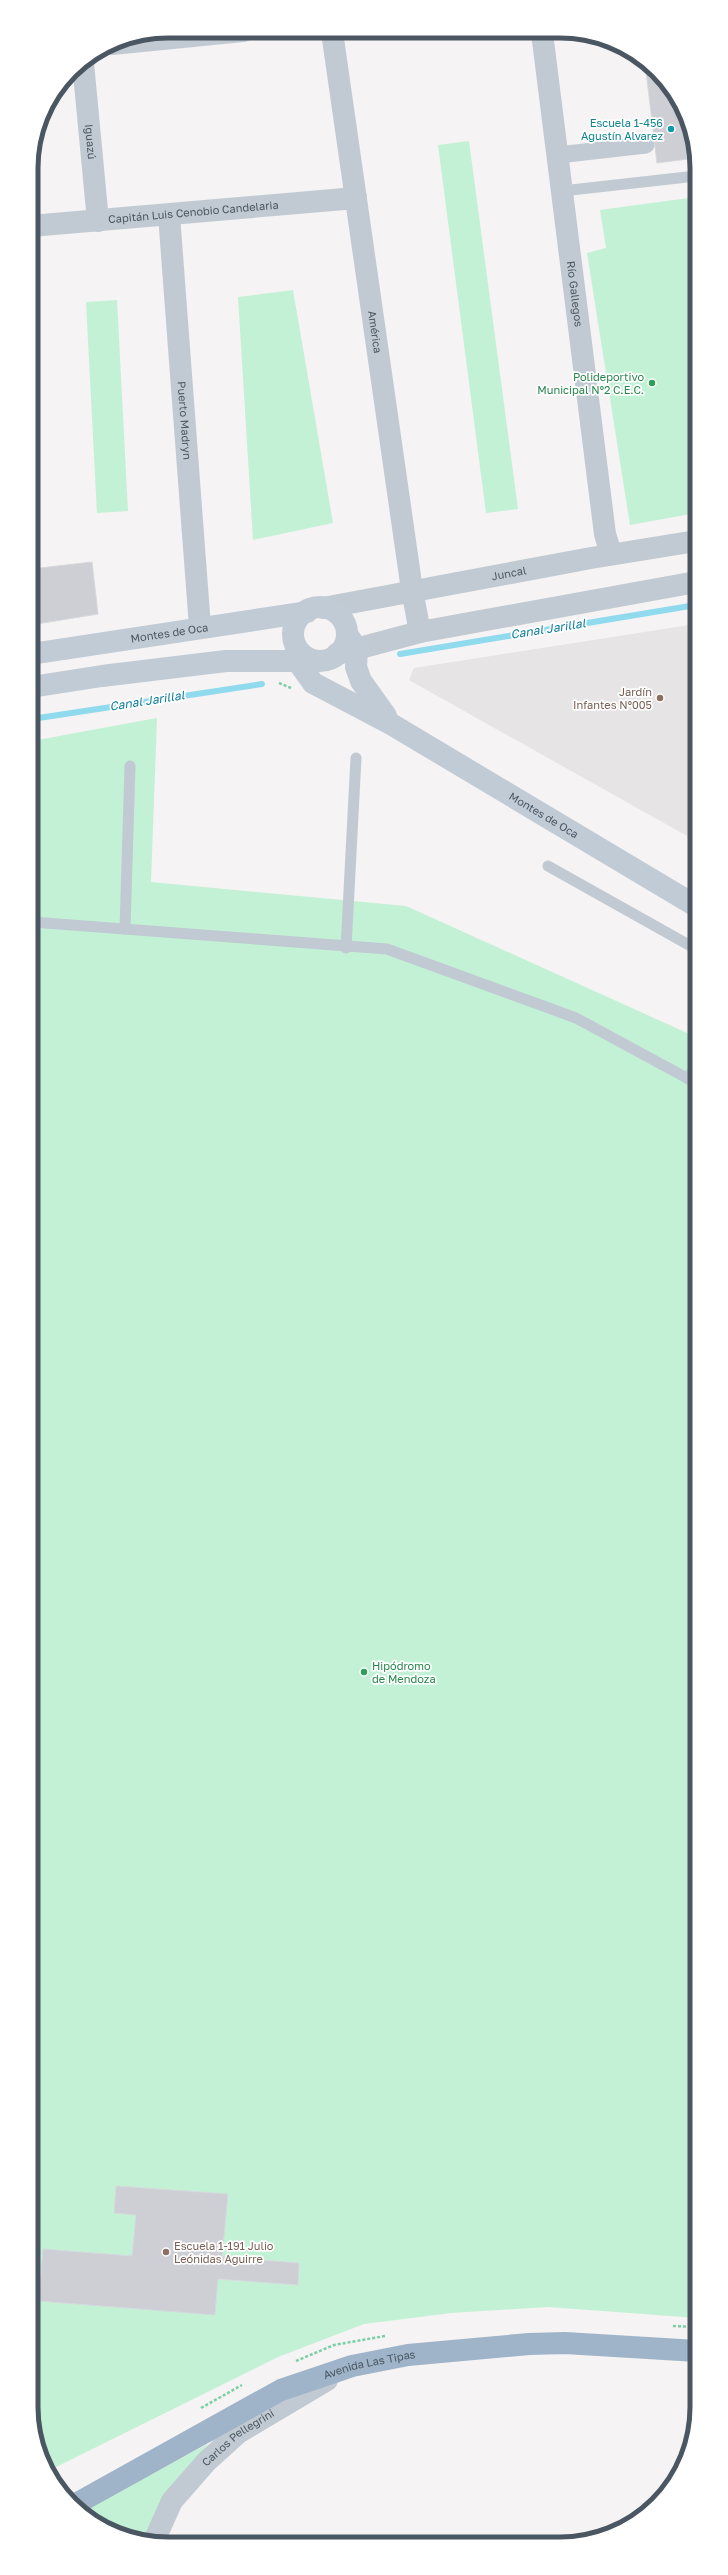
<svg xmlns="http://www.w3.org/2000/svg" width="728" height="2575" viewBox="0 0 728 2575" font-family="'Golos Text',sans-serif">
<rect width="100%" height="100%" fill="#f5f3f3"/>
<polygon fill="#e6e4e5" points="696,624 696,841 409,680 414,668"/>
<g fill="#c3f1d5">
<polygon points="469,141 518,509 486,513 438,145"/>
<polygon points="696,197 696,513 630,525 587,253 606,248 600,210"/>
<polygon points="293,290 333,523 253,540 238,297"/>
<polygon points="117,300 128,511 97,513 86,302"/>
<polygon points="157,718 151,882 406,906 696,1037 697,2318 548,2307 451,2313 364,2324 278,2357 48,2471 32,2425 32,741"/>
<polygon points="208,2444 167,2494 141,2541 100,2526 82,2511"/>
</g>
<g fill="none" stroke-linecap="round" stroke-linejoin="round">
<g stroke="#90daee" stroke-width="6">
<polyline points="400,654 696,605"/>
<polyline points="32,719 262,684"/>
</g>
</g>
<g fill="#cdcfd5" stroke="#d7d9de">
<polygon points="645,63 663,78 683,108 696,150 696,158 657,163"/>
<polygon points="92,562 98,614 31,625 31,569"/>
<polygon points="116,2186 228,2194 222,2257 299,2263 298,2285 218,2279 215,2315 39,2301 43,2249 132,2256 136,2215 114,2213"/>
</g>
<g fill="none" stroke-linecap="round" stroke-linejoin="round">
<g stroke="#7ad0a6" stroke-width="2.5" stroke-dasharray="3 2" stroke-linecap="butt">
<polyline points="279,683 291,688"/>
<polyline points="673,2326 697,2327"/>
<polyline points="296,2361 334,2345 385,2336"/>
<polyline points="201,2408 242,2385"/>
</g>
<g stroke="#c1cad2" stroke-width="11">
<polyline points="562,191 696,176"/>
<polyline points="548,866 696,949"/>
<polyline points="32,922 387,949 576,1018 696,1083"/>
<polyline points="125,929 130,766"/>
<polyline points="346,948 356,758"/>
<polyline points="688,1079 696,1066"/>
</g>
<polyline stroke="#c1cad2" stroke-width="17" points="558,155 646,145"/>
<g stroke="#c1cad2" stroke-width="22">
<path id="s1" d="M332,32L412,590L420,632"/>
<path id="s2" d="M542,33L605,534L611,554"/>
<polyline points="112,44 243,31"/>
<path id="s3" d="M83,63L98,221"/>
<path id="s4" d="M169,215L200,627"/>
<path id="s5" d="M31,226L356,198"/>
</g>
<g stroke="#c1cad2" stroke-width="22">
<path id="s6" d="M323,608L591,558L696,541"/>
<polyline points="337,654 420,632 696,582"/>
<path id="s7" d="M154,2541L172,2501L207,2461L238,2433L327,2380"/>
</g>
<g stroke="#c1cbd6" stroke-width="22">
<circle cx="320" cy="634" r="27"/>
<polyline points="347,634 357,649 356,667 361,681 386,716"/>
<path id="s8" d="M296,647L298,662L313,683L391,724L696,906"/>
<path id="s9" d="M31,654L307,612"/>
<polyline points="31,687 102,676 226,661 318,661"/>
</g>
<path stroke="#9fb4c9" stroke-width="22" id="s10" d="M74,2505L281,2390L352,2366L408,2355L529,2344L565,2343L697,2351"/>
</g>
<circle fill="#0f9aa8" stroke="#fff" stroke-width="1.5" cx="671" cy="129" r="4"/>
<g fill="#2e9e5b" stroke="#fff" stroke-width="1.5">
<circle cx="652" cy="383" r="4"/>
<circle cx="364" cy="1672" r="4"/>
</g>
<g fill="#8d6e63" stroke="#fff" stroke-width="1.5">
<circle cx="660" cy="698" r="4"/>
<circle cx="166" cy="2252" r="4"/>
</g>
<g text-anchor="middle" stroke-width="3.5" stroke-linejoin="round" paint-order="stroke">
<g font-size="11" fill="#0d838f" stroke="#fff" text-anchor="end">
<text x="663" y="127">Escuela 1-456<tspan x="663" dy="13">Agustín Alvarez</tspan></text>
</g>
<g font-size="11" fill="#4a5661" stroke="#fff">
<text dy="4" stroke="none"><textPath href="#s3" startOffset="79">Iguazú</textPath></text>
<text dy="4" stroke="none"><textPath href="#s5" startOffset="163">Capitán Luis Cenobio Candelaria</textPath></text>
<text dy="4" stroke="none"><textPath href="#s2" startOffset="263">Río Gallegos</textPath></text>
<text dy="4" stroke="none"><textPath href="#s1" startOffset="303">América</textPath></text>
<text dy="4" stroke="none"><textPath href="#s4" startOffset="206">Puerto Madryn</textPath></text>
<text dy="4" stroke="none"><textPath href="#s6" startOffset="189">Juncal</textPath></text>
<text dy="4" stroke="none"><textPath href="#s9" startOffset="140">Montes de Oca</textPath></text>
<text dy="4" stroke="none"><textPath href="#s8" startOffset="307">Montes de Oca</textPath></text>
<text dy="4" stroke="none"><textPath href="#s10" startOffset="329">Avenida Las Tipas</textPath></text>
<text dy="4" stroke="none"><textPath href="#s7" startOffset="136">Carlos Pellegrini</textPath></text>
</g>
<g font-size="11" fill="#27864d" stroke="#fff" text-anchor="end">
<text x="644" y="381">Polideportivo<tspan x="644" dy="13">Municipal N°2 C.E.C.</tspan></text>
<text x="372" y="1670" text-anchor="start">Hipódromo<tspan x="372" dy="13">de Mendoza</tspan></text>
</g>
<g font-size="11" fill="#785e54" stroke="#fff" text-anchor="end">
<text x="652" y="696">Jardín<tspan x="652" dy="13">Infantes N°005</tspan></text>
<text x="174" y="2250" text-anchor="start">Escuela 1-191 Julio<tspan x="174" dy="13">Leónidas Aguirre</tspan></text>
</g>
<g font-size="12" font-style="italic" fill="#0c7c9b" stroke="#fff">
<text transform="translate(548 629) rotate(-9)" y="4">Canal Jarillal</text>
<text transform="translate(147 701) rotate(-9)" y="4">Canal Jarillal</text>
</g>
</g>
<path d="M0 0H728V2575H0ZM168 38H560A130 130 0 0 1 690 168V2407A130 130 0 0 1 560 2537H168A130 130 0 0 1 38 2407V168A130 130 0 0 1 168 38Z" fill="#fff" fill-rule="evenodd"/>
<path fill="none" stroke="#4a5661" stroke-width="5" d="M168 38H560A130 130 0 0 1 690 168V2407A130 130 0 0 1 560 2537H168A130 130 0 0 1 38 2407V168A130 130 0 0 1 168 38Z"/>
</svg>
